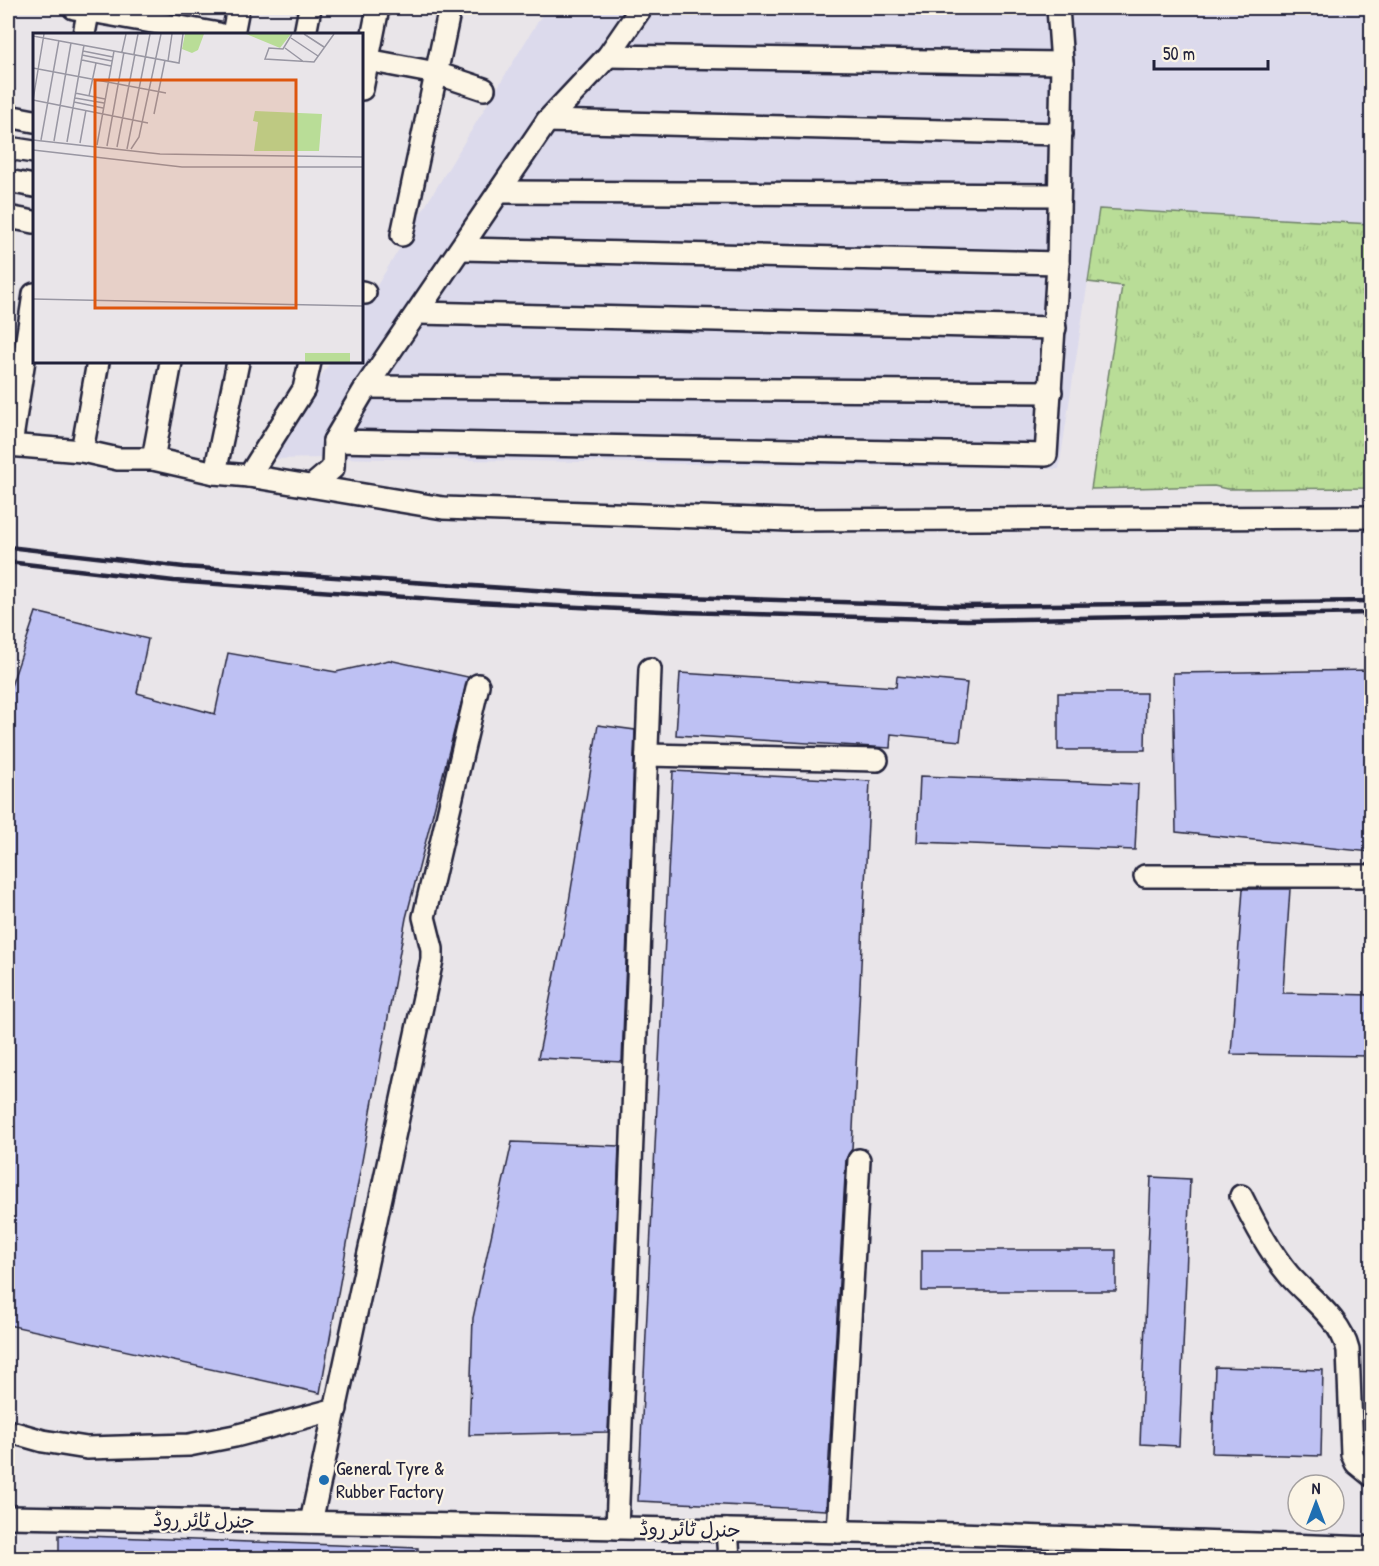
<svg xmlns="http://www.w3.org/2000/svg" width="1379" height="1566" viewBox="0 0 1379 1566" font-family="'Patrick Hand','Playpen Sans Arabic',sans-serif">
<defs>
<pattern id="grass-tufts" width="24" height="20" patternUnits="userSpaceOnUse" patternTransform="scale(1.5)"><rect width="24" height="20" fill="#b9dd97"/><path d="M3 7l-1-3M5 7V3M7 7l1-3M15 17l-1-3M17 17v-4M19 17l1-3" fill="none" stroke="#9fbd83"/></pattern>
</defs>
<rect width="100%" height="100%" fill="#e9e5e9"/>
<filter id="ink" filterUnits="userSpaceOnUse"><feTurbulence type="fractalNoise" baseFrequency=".0167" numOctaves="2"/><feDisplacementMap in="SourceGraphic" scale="12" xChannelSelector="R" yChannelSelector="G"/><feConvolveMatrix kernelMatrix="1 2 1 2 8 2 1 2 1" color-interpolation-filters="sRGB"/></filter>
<g filter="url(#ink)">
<polygon fill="#dcdaec" points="546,8 1371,8 1371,224 1099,209 1059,469 326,458 270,459 330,362 362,362 362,310"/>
<polygon fill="url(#grass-tufts)" stroke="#6e8069" stroke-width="1.5" points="1099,209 1371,224 1371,488 1227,489 1214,486 1091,489 1122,286 1088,282"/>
<g fill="#bec1f3" stroke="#22223b" stroke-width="1.5">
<polygon points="36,612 148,639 137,693 215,714 228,653 336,672 389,660 468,677 406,918 320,1393 8,1325 8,695"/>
<polygon points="1371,670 1371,852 1176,832 1173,673"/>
<polygon points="680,673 896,687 897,676 967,683 960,741 891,734 890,748 676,735"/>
<polygon points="1058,693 1146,693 1145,750 1058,750"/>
<polygon points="598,725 635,730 622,1062 538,1058 566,920"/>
<polygon points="673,771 870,781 852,1149 846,1159 826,1510 638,1501"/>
<polygon points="920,776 1138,784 1135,850 917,842"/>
<polygon points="1243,889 1290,889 1283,993 1371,995 1371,1056 1231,1054"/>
<polygon points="512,1142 619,1146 608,1432 469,1435 473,1318"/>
<polygon points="1151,1177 1190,1179 1179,1446 1140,1444"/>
<rect x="922" y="1250" width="194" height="41"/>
<polygon points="1215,1367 1323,1370 1321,1456 1212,1453"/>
<polygon points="59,1535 418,1548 418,1558 59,1558"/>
</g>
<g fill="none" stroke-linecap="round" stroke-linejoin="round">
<defs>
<g id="minor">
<polyline points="74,8 219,34"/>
<polyline points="84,34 89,8"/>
<polyline points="233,34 238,8"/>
<polyline points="305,34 310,8"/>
<polyline points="608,56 1062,63"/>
<polyline points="362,59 436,73 484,89"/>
<polyline points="362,89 378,8"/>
<polyline points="8,116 34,121"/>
<polyline points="547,121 1061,134"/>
<polyline points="8,148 34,152"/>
<polyline points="8,181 34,186"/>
<polyline points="499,192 1058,195"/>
<polyline points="8,217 34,222"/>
<polyline points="402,235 450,8"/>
<polyline points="462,249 1058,263"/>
<polyline points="362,292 365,293"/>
<polyline points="418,313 1055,328"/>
<polyline points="366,387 1051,392"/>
<polyline points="334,441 1046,455 1058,263 1062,63 1058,8"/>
<polyline points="8,445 82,451 118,459 153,459 215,473 249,476 443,508 788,520 1372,517"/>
<polyline points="11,445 34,294"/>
<polyline points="82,451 98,362"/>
<polyline points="153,459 171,362"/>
<polyline points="215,473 238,362"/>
<polyline points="249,476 304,389 310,362"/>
<polyline points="312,486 333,468 334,441 366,387 547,121 608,56 641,8"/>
<polyline points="647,755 877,760"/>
<polyline points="1145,876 1372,876"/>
<path d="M1241,1196C1255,1224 1269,1251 1289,1275C1310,1299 1340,1318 1348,1350L1352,1454L1356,1463L1372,1476"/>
<polyline points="8,1431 43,1441 87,1448 189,1445 235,1436 336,1409"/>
<polyline points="8,1517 958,1534 1372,1548"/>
<polyline points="311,1522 432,960 432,949 424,917 478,685"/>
<polyline points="617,1528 650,669"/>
<polyline points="727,1530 729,1558"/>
<polyline points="838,1532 859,1160"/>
</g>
</defs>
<use href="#minor" stroke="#22223b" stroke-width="26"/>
<use href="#minor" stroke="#fcf5e5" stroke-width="21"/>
<g stroke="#22223b" stroke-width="4.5">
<polyline points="8,547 184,567 595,594 964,606 1372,601"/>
<polyline points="8,562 174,581 477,602 682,612 967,620 1372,613"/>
</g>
</g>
</g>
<circle fill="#1f6fb2" stroke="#fcf5e5" stroke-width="2" cx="324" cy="1480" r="6"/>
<g text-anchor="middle" stroke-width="4.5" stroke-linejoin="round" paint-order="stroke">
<g font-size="20" fill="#22223b" stroke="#fcf5e5" text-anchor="start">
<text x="336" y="1475">General Tyre &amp;<tspan x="336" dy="23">Rubber Factory</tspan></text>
</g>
<g font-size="20" fill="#22223b" stroke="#fcf5e5">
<text transform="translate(204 1520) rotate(1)" y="7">جنرل ٹائر روڈ</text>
<text transform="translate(690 1529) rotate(1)" y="7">جنرل ٹائر روڈ</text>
</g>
</g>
<g transform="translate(33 33)">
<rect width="330" height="330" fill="#e9e5e9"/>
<path d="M222,78L289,81L286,118H221L225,89L220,88ZM272,320H317V329H272Z" fill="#b9dd97"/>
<path d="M152,1H171L165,17L159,20L149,16ZM213,1H258L247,15Z" fill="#b9dd97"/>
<path fill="none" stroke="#9997a3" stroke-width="1.5" d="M259,1L250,16L236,15L232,26L281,29L301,1M271,1L291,14M0,3L146,30L150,1M258,5L285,23M252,15L271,29M50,18L80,24M89,19L93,1M101,21L105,1M49,22L79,28M49,27L78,33M135,28L139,1M0,35L133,60M42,60L72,66M56,63L63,30M42,65L71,70M0,67L115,90M0,67L11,1M41,69L70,75M121,81L132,27M0,107L127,121L330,124M8,107L26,7M21,108L38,10M34,109L51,12M47,110L53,77M64,112L81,18M74,113L91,19M84,114L102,21M94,116L117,1M98,116L106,104L128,1M0,117L149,134H330M0,266L330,273"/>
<path fill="#de560e" fill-opacity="0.15" stroke="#de560e" stroke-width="3" d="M62,47H263V275H62Z"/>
<rect width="330" height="330" fill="none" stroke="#22223b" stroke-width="3"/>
</g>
<rect width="1379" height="1566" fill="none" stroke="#fcf5e5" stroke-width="30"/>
<rect x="15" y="15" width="1349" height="1536" fill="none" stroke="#22223b" stroke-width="2" filter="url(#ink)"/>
<g transform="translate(1316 1503)"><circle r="28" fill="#fcf5e5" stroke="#a5a1a1" stroke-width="1.5"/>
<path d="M0-4.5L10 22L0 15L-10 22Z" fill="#1f6fb2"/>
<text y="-9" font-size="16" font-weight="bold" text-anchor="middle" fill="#22223b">N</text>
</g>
<path d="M1154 60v9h114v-9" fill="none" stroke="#22223b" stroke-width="3"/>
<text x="1163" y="60" font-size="18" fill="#22223b" stroke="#fcf5e5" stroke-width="4.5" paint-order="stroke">50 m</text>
</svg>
